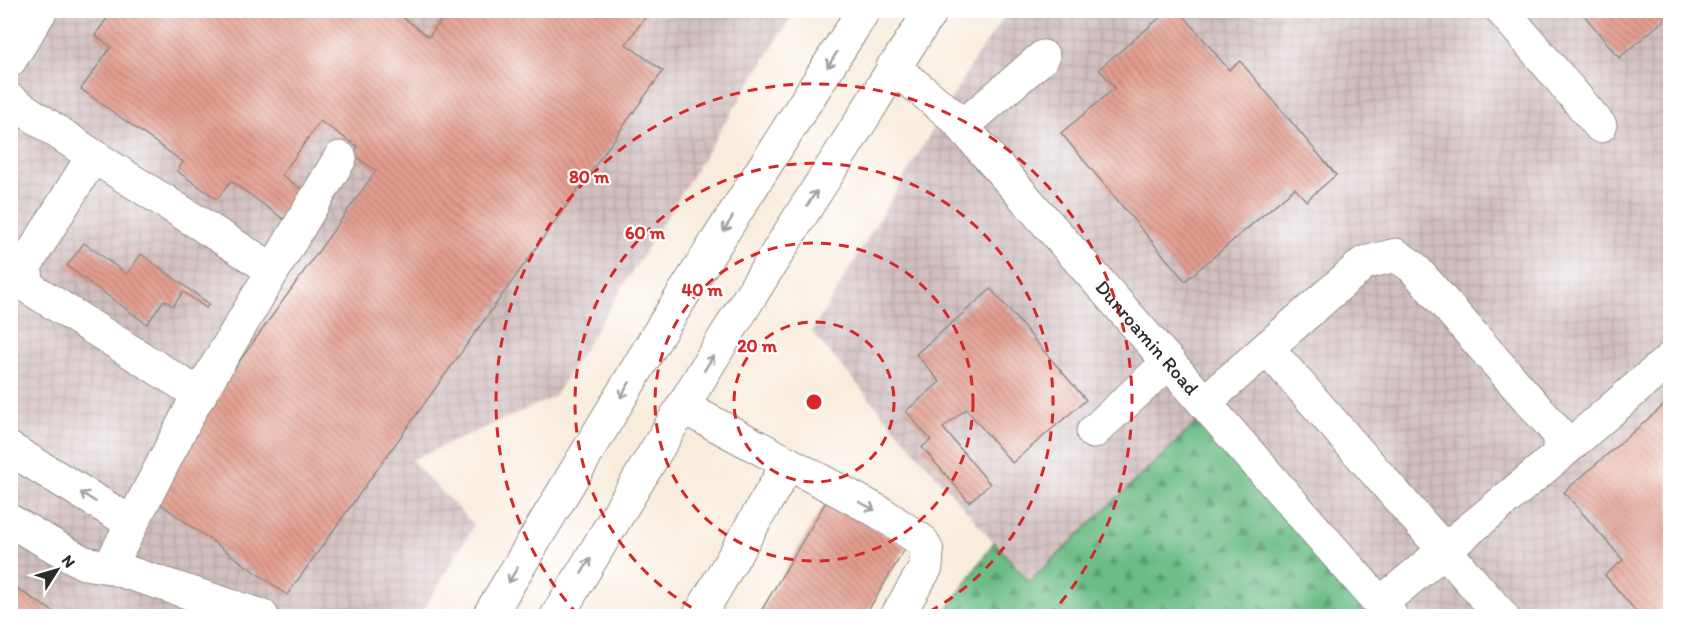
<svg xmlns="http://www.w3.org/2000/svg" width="1681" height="627" viewBox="0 0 1681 627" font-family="Itim,sans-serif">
<defs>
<pattern id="industrial-grid" width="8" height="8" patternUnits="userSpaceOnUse" patternTransform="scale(1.5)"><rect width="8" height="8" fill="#d2bfc0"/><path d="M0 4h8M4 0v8" fill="none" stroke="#b4a4a5"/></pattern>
<pattern id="forest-firs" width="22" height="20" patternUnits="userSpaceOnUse" patternTransform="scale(1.5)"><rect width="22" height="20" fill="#6cbc86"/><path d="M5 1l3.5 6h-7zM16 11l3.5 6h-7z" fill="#59996e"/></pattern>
<pattern id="building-back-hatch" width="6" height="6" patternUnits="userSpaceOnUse" patternTransform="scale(1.5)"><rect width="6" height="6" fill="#e39d8f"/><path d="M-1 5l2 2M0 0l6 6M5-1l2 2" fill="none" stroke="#b88075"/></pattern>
</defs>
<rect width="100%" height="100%" fill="#fff"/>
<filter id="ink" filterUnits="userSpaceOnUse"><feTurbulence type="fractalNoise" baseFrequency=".0167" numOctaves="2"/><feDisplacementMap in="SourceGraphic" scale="12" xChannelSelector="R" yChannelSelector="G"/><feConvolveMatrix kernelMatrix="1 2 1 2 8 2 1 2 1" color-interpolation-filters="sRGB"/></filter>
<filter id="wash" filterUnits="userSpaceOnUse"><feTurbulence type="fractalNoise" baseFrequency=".008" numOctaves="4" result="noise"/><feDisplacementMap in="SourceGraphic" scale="24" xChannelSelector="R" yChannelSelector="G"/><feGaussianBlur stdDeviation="1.35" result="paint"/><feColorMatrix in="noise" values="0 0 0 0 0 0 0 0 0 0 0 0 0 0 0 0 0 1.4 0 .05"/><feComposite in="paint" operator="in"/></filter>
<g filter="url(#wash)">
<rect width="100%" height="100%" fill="#f8ecdc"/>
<g fill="url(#industrial-grid)">
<polygon points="10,11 795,11 554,397 411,460 474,525 420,616 11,616"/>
<polygon points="1009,11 1670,11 1670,616 1395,616 1212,409 1028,582 812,332 978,54"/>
</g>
<polygon fill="url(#forest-firs)" stroke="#4c7458" stroke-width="1.5" points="1212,408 1395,616 943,616 994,542 1029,582"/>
<g id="blocks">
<g fill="url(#building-back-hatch)">
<polygon points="113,10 393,10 429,37 448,10 650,10 626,44 663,71 287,595 145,493 376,171 353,154 358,147 320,121 282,175 309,195 289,223 231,181 217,199 177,171 183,162 81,89 111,47 95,35"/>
<polygon points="1169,10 1179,10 1229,70 1240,61 1336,175 1306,201 1295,188 1185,281 1061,133 1115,88 1099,69"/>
<polygon points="1580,10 1670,10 1670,15 1619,58"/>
<polygon points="84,243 127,274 141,254 209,304 206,308 183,292 173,306 164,300 147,324 67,266"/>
<polygon points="991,289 1086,400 1012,463 966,409 943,428 990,484 969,502 922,447 931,440 906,411 940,382 916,354"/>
<polygon points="1670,400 1670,616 1640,616 1605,575 1623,560 1564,492"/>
<polygon points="827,500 906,547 865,616 758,616"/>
<polygon points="10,584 60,616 10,616"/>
</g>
</g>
</g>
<g filter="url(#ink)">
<use href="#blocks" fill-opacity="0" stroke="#928c84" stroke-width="1.5"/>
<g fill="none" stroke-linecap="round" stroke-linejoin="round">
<defs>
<g id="minor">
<polyline points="1502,10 1600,126"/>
<polyline points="10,60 41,10"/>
<path id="s1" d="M893,67L954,117L1391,616"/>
<polyline points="10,100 93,156"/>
<polyline points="963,126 1043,57"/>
<polyline points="1267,348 1502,616"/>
<polyline points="200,395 28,287 25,266 93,156 273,270"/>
<polyline points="1204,403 1364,263 1396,255 1413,267 1559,434 1559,455 1380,604"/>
<polyline points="683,407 881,513 922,541 927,551 926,567 897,616"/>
<polyline points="1093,432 1169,362"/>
<polyline points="10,449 132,523 110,567"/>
<polyline points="1559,455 1670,359"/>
<polyline points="10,521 84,563 110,567 262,616"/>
<polyline points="132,523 192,407 340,158"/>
<polyline points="699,616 788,464"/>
</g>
<g id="highway">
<polyline points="489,616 663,326 864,10"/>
<path d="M557,616C649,462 741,307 839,156C870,107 899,58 932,10"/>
</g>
</defs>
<use href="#minor" stroke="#928c84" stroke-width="35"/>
<use href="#highway" stroke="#928c84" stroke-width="35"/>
<use href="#minor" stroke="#fff" stroke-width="33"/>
<use href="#highway" stroke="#fff" stroke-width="33"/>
</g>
<defs><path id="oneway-shaft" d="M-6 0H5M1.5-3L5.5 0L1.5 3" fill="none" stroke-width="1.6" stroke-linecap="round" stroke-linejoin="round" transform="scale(1.5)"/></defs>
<g stroke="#a0a0a0">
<use href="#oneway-shaft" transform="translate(832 60) rotate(122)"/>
<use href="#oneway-shaft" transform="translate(812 198) rotate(-57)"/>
<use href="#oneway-shaft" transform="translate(728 224) rotate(122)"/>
<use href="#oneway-shaft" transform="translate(709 363) rotate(-58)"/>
<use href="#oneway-shaft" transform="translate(625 390) rotate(121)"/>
<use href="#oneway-shaft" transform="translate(88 497) rotate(-148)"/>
<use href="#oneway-shaft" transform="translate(867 506) rotate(28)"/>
<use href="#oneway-shaft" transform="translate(586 566) rotate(-59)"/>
<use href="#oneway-shaft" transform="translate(513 575) rotate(121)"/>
</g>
</g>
<g fill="none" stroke="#d62828" stroke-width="3" stroke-dasharray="10 8">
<circle cx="814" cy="402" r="80"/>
<circle cx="814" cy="402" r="159"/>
<path d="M707 616A239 239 0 1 1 921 616"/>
<path d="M578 615A318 318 0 1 1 1050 615"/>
</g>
<g text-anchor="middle" stroke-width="4.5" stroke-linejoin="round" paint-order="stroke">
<g font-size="20" fill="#2b2b2b" stroke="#fff">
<text dy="7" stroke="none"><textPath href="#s1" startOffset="372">Dunroamin Road</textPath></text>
</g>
</g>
<circle cx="814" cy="402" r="9" fill="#d62828" stroke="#fff" stroke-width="3"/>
<g font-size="18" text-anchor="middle" font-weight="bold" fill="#d62828" stroke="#fff" stroke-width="4.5" stroke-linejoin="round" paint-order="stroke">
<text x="589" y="183">80 m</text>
<text x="645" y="239">60 m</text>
<text x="702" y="296">40 m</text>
<text x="757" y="352">20 m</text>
</g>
<rect width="1681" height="627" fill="none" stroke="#fff" stroke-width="36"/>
<g transform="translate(57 570) rotate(53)" stroke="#ffffff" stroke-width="4.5" paint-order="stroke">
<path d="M0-4.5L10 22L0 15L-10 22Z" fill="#2b2b2b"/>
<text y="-9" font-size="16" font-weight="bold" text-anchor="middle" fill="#2b2b2b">N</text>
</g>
</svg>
